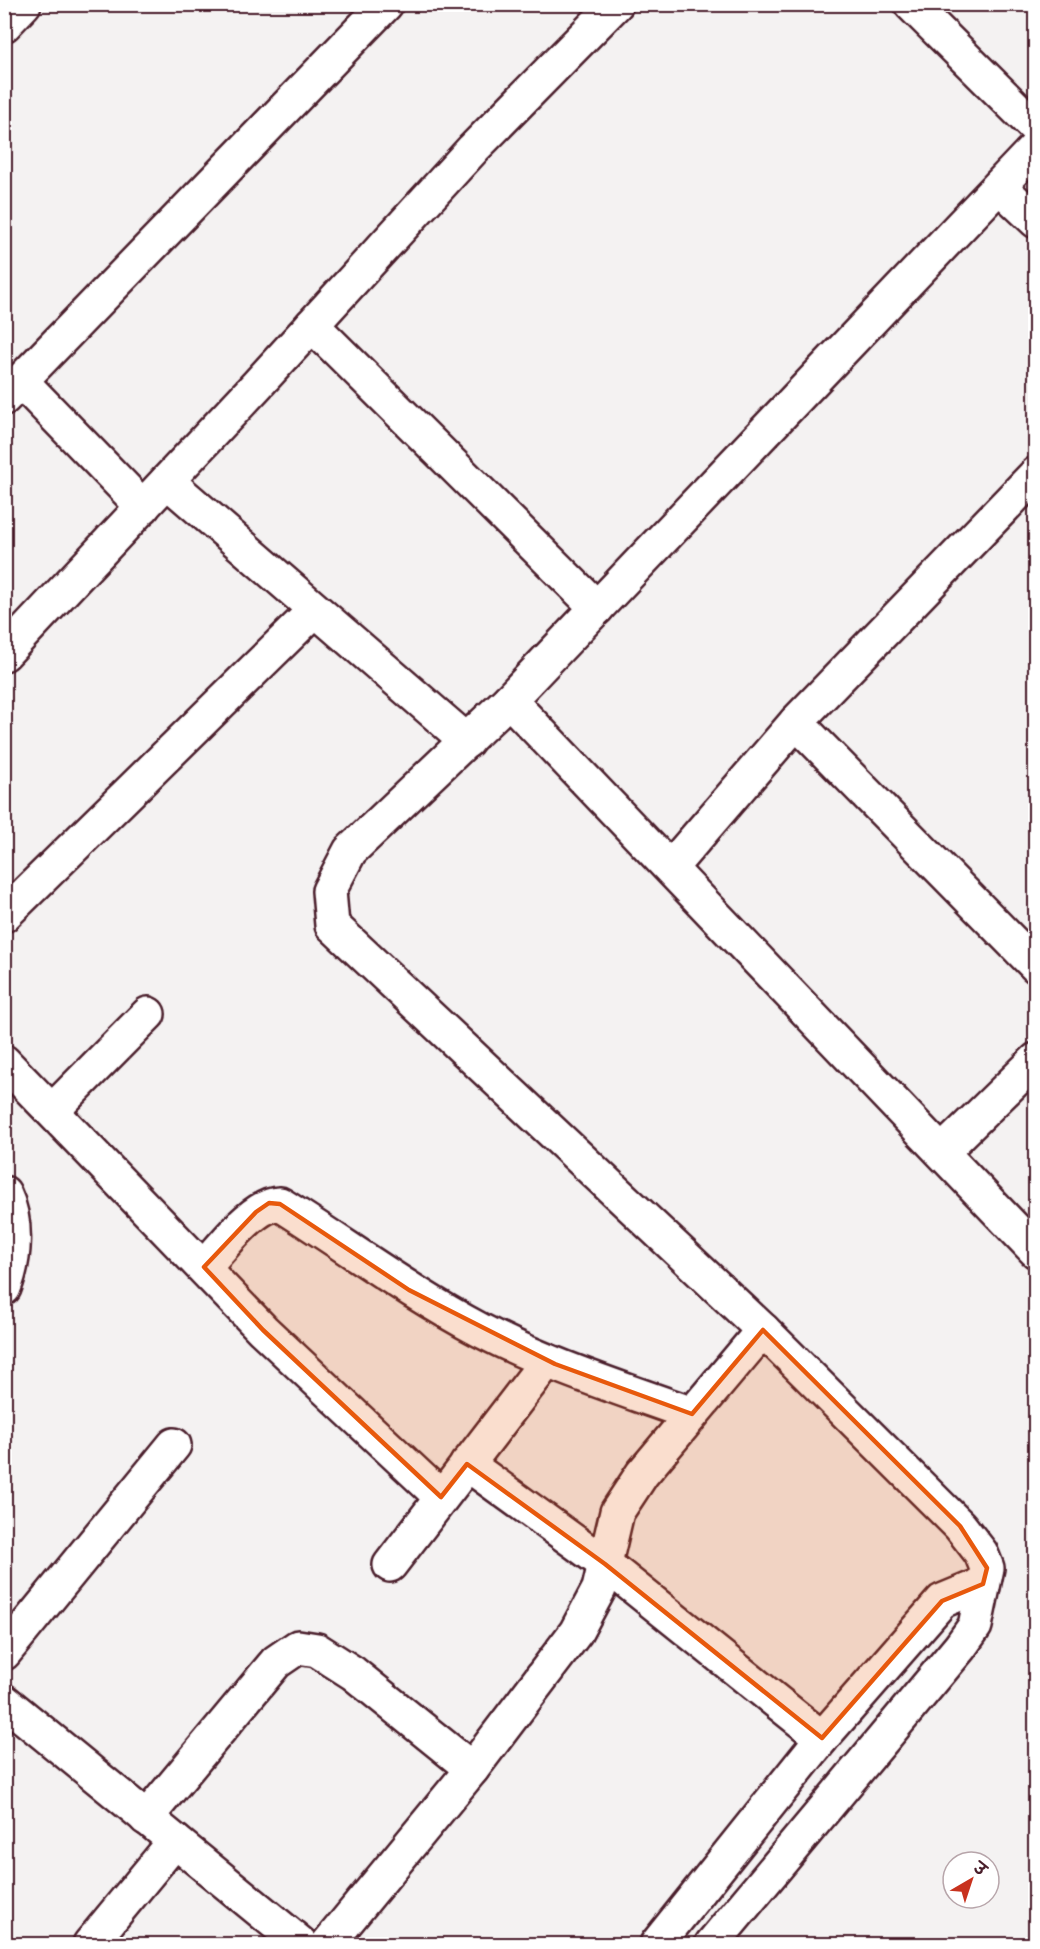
<svg xmlns="http://www.w3.org/2000/svg" width="1040" height="1949" viewBox="0 0 1040 1949" font-family="Caveat,'Playpen Sans Deva',sans-serif">
<rect width="100%" height="100%" fill="#f4f2f2"/>
<filter id="ink" filterUnits="userSpaceOnUse"><feTurbulence type="fractalNoise" baseFrequency=".0167" numOctaves="2"/><feDisplacementMap in="SourceGraphic" scale="12" xChannelSelector="R" yChannelSelector="G"/><feConvolveMatrix kernelMatrix="1 2 1 2 8 2 1 2 1" color-interpolation-filters="sRGB"/></filter>
<g filter="url(#ink)">
<g fill="none" stroke-linecap="round" stroke-linejoin="round">
<defs>
<g id="minor">
<polyline points="911,4 1036,128"/>
<polyline points="4,25 24,4"/>
<polyline points="999,186 1036,221"/>
<polyline points="312,325 597,608"/>
<polyline points="21,381 143,507"/>
<polyline points="4,398 386,4"/>
<polyline points="167,481 467,741"/>
<polyline points="4,654 257,385 473,149 616,4"/>
<polyline points="509,700 1036,1251"/>
<polyline points="796,722 1036,966"/>
<polyline points="671,867 796,722 1036,474"/>
<polyline points="4,915 315,610"/>
<polyline points="4,1062 263,1330 441,1497"/>
<polyline points="52,1111 148,1014"/>
<polyline points="942,1152 1036,1060"/>
<path d="M4,1193C18,1222 15,1260 4,1288"/>
<path d="M204,1267C222,1248 254,1203 280,1204C347,1246 410,1293 480,1330C547,1365 620,1388 692,1414"/>
<polyline points="467,1464 605,1564 822,1738"/>
<polyline points="390,1565 547,1361"/>
<polyline points="4,1653 174,1445"/>
<polyline points="4,1701 301,1944"/>
<polyline points="146,1818 276,1662 298,1647 317,1650 353,1673 472,1769"/>
<polyline points="90,1944 175,1841"/>
<polyline points="328,1944 472,1769 576,1632 599,1589 617,1512 642,1474 763,1330"/>
<polyline points="657,1944 822,1738 942,1601 983,1584"/>
<polyline points="712,1944 960,1647 975,1626 987,1568 981,1553 960,1526 763,1330 332,925 329,891 350,851 509,700 1036,147"/>
</g>
</defs>
<use href="#minor" stroke="#4a1f2b" stroke-width="38"/>
<use href="#minor" stroke="#fff" stroke-width="33"/>
</g>
</g>
<path fill="#e8590c" fill-opacity="0.2" stroke="#e8590c" stroke-width="4.5" stroke-linejoin="round" d="M269,1203L280,1204L409,1290L555,1364L692,1414L763,1330L960,1526L987,1568L983,1584L942,1601L822,1738L605,1564L467,1464L441,1497L263,1330L204,1267L256,1212Z"/>
<rect width="1040" height="1949" fill="none" stroke="#fff" stroke-width="24"/>
<rect x="12" y="12" width="1016" height="1925" fill="none" stroke="#4a1f2b" stroke-width="2" filter="url(#ink)"/>
<g transform="translate(971 1880) rotate(39)"><circle r="28" fill="#ffffff" stroke="#b7a5aa" stroke-width="1.5"/>
<path d="M0-4.5L10 22L0 15L-10 22Z" fill="#c8321e"/>
<text y="-9" font-size="16" font-weight="bold" text-anchor="middle" fill="#4a1f2b">उ</text>
</g>
</svg>
